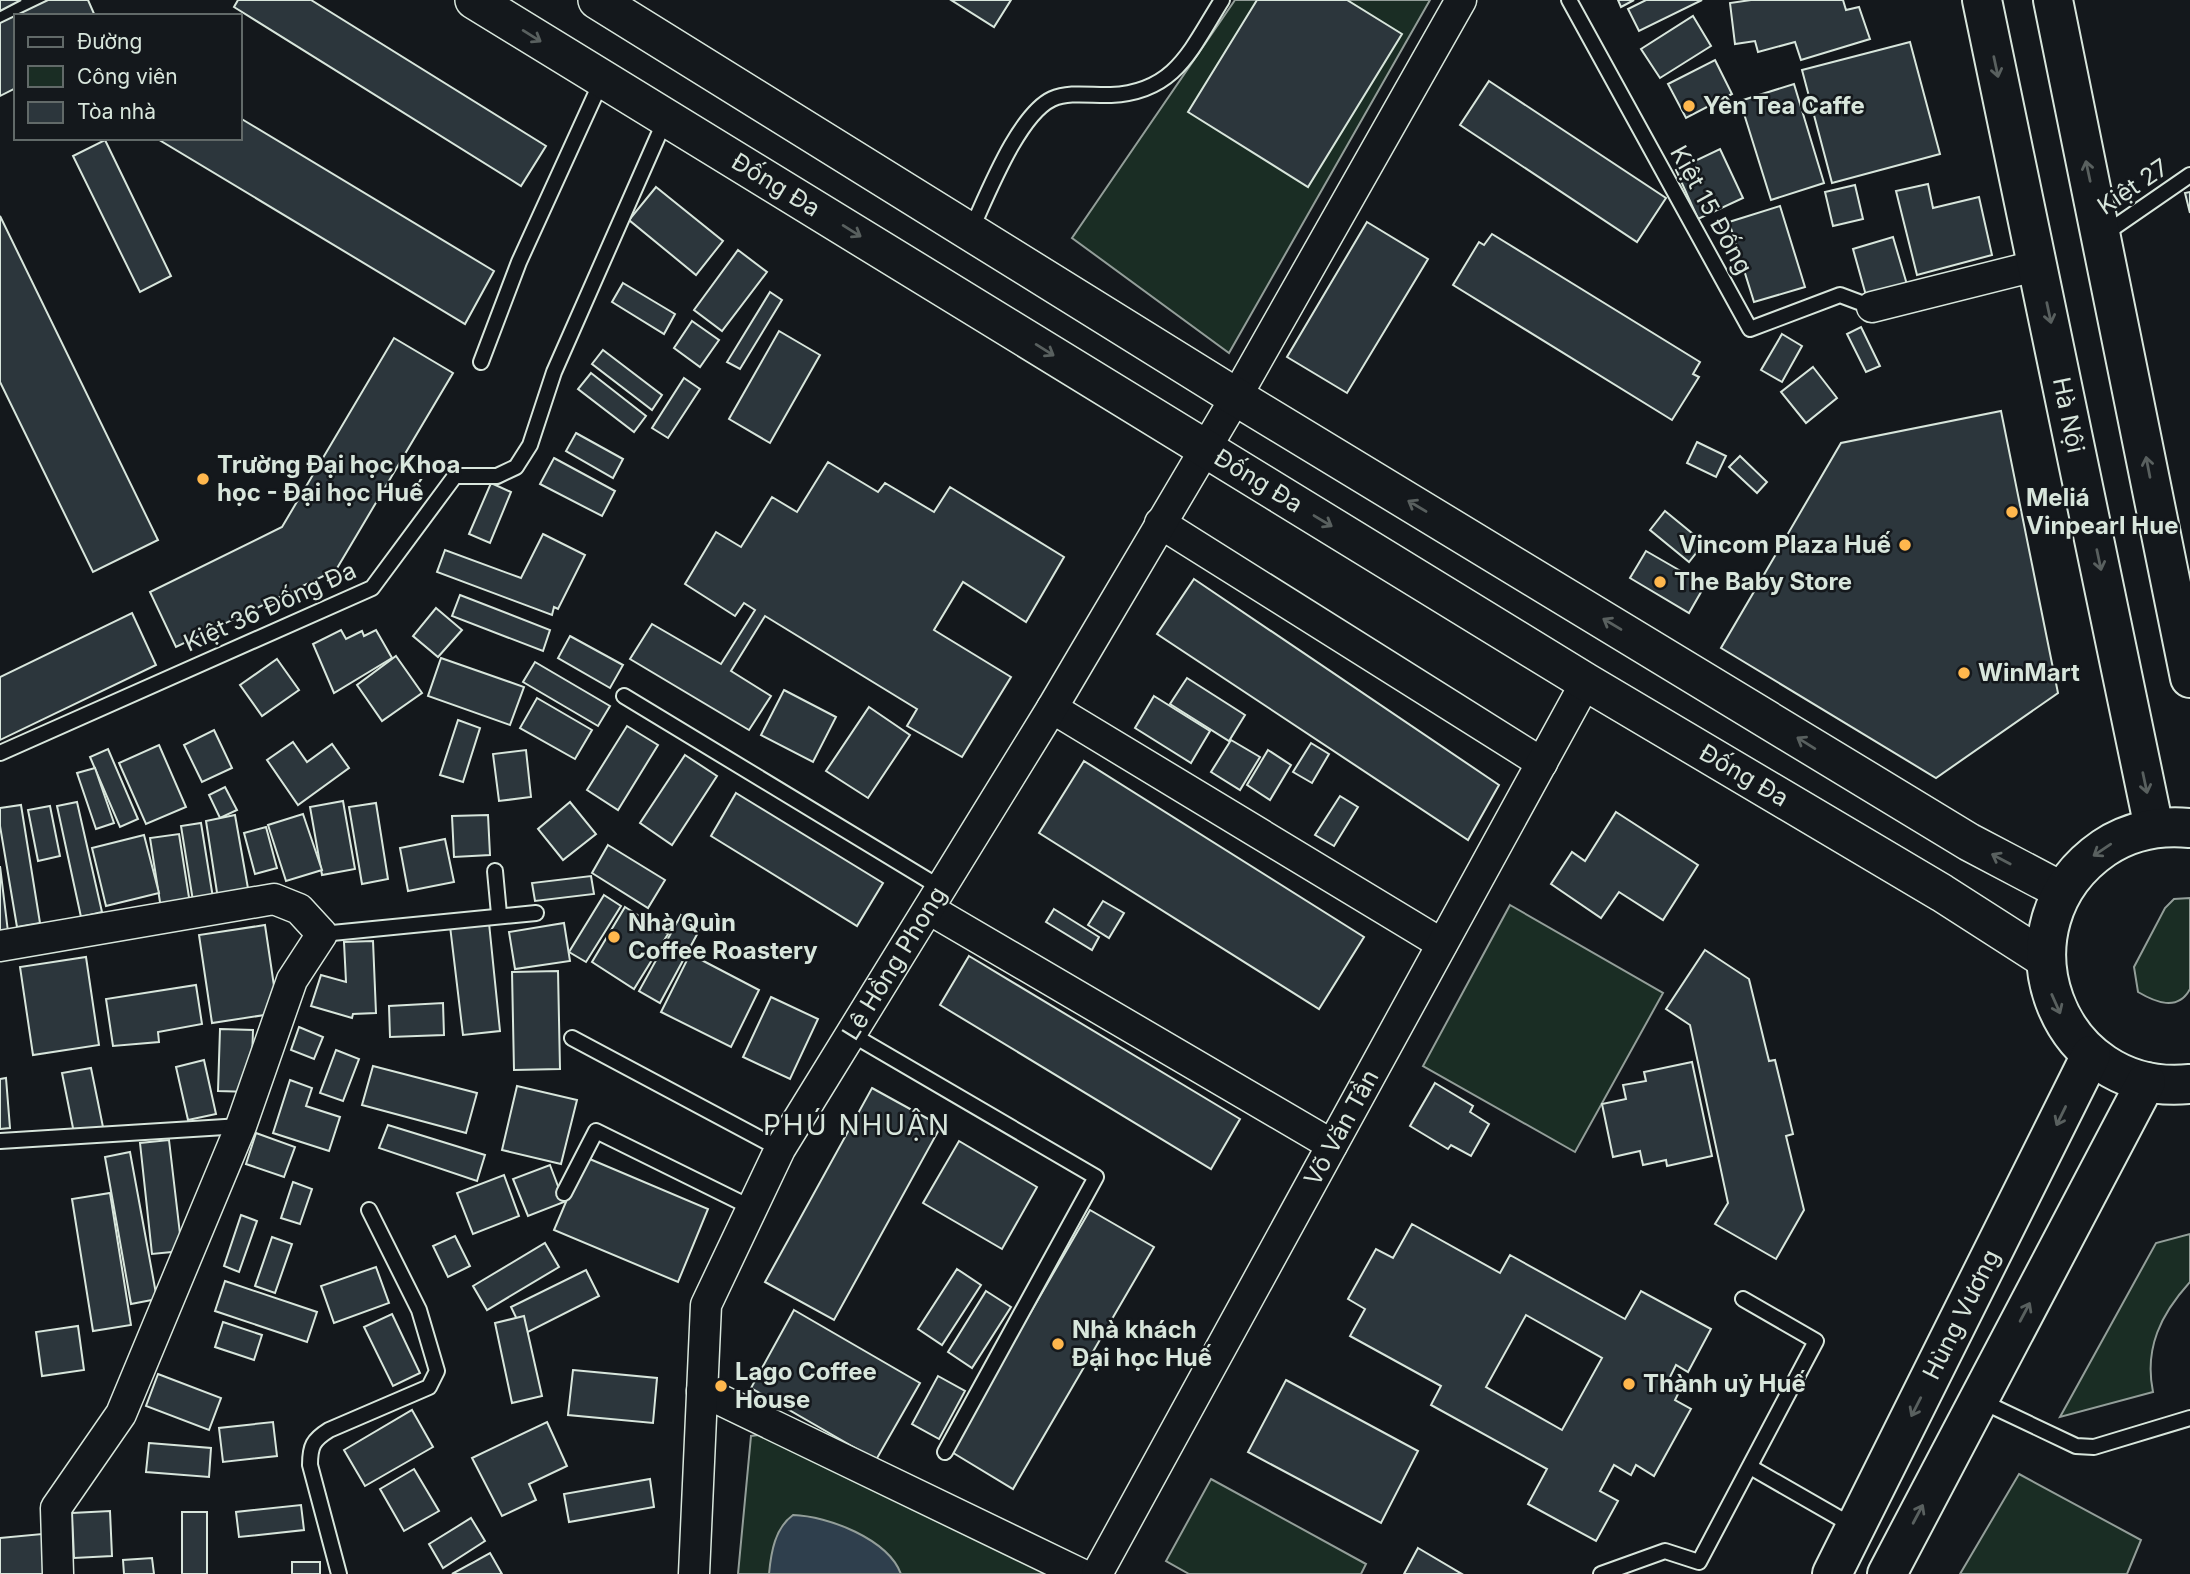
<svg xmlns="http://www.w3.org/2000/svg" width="2190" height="1574" viewBox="0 0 2190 1574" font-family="Inter,sans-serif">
<rect width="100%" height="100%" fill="#14181c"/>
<g fill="#1a2d24" stroke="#939e99" stroke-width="2">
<polygon points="1235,0 1430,0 1229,353 1072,238"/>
<path d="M2190,898V989C2178,1012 2155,1002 2138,992L2134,967L2165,908L2174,899Z"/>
<polygon points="1510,905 1663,993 1575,1152 1423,1066"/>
<path d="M2190,1234V1282C2161,1314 2144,1348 2153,1392L2060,1417L2156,1243Z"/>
<polygon points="765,1434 1054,1574 738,1574 751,1436"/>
<polygon points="2019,1474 2141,1540 2127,1574 1960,1574"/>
<polygon points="1211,1479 1366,1564 1361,1574 1189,1574 1166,1561"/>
</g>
<path fill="#2f3f4d" stroke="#939e99" stroke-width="2" d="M793,1515C828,1516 888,1539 901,1574H769C771,1552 775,1528 793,1515Z"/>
<g fill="#2c363c" stroke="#d8e6dc" stroke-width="2" fill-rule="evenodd">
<polygon points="0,0 21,0 0,11"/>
<polygon points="48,0 88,0 95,16 16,16 16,88 0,96 0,23"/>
<polygon points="238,0 311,0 546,146 521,186 234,7"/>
<polygon points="951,0 1011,0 994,27"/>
<polygon points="1257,0 1347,0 1402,34 1308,187 1188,112"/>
<polygon points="1618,0 1634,0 1621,7"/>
<polygon points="1646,0 1702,0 1639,31 1628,9"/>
<polygon points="1751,0 1843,0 1846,10 1859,7 1870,39 1801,60 1795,42 1758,52 1755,41 1735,44 1730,3"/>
<polygon points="1693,16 1711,46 1660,78 1641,49"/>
<polygon points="1910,42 1940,154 1832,183 1802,70"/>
<polygon points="1715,60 1732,94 1686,118 1668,84"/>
<polygon points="1489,81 1666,198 1637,242 1460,125"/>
<polygon points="1794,84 1824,183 1771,200 1740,101"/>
<polygon points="240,118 494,271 465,324 156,138 240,138"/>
<polygon points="105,140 171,276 140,292 73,156"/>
<polygon points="1720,149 1743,198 1698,219 1676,170"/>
<polygon points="1928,184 1933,208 1979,197 1992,255 1917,275 1896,191"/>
<polygon points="1855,185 1863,219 1833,226 1825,192"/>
<polygon points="656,187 723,241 696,275 629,220"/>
<polygon points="2190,192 2190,213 2185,193"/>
<polygon points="1780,206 1805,287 1754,302 1729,222"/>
<polygon points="0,216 158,540 93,572 0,382"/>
<polygon points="1367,222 1428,259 1347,393 1287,357"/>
<polygon points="1492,234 1700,362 1693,374 1699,377 1672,420 1453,285 1479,242 1484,245"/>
<polygon points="1893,237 1908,288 1867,299 1853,249"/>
<polygon points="738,250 767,272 722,331 694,310"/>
<polygon points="623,283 675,314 664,334 612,302"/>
<polygon points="770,292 782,300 740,369 727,362"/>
<polygon points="692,321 719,340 700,367 674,348"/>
<polygon points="1861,327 1880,366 1866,372 1847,334"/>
<polygon points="779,331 820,355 770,443 729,419"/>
<polygon points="1782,334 1802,346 1782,382 1761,370"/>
<polygon points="394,338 453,373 336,570 176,647 150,592 282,527"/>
<polygon points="603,350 662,395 652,410 592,364"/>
<polygon points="1813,367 1837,398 1806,423 1781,392"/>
<polygon points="591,373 646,416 634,432 578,389"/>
<polygon points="684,378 700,389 668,438 652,428"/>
<polygon points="2001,411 2058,693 1936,778 1721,648 1841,443"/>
<polygon points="576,433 623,459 613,478 566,451"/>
<polygon points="1697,442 1726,456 1716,477 1687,463"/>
<polygon points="1740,456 1767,482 1757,493 1729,467"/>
<polygon points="554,458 615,491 602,516 540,484"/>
<polygon points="828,462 878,492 885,483 934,512 950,487 1064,557 1026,622 963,582 934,630 1011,677 962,757 907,726 917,709 765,616 731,671 771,696 749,730 630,659 652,624 721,664 755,610 744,603 735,616 685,584 716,532 741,547 772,497 797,512"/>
<polygon points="491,483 511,492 490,543 469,534"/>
<polygon points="1665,511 1704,543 1689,562 1650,530"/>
<polygon points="543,534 585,555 558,609 554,607 552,615 437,572 445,550 521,578"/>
<polygon points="1646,551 1705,585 1689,613 1630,578"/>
<polygon points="1194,579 1499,785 1468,840 1157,634"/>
<polygon points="460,595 550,630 543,651 452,616"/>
<polygon points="436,608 462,630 438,657 413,636"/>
<polygon points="132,613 156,665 0,740 0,677"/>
<polygon points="341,630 346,639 362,631 364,636 376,630 392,658 334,693 313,644"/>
<polygon points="570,636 623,665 610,688 558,658"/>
<polygon points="396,656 422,693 382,721 357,685"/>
<polygon points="441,658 524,687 510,725 428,696"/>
<polygon points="277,659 299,690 262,716 240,685"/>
<polygon points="535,662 610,706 598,726 523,682"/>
<polygon points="1187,678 1245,715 1229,741 1170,704"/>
<polygon points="784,690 836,717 813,762 761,735"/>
<polygon points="1154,696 1210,731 1191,763 1135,728"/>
<polygon points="537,698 592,730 575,759 520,728"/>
<polygon points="869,707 910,735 868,798 826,771"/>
<polygon points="458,720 480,728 463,782 440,775"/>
<polygon points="627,726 658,745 618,810 587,790"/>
<polygon points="214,730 232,768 202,782 184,745"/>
<polygon points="1231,740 1260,757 1240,790 1211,772"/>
<polygon points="293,742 307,762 332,744 349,768 298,805 267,760"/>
<polygon points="1311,743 1329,754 1312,783 1293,772"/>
<polygon points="159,745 186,807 146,824 119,763"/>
<polygon points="108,749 138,819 120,827 90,757"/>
<polygon points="526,750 531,797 499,801 493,754"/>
<polygon points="1268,750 1291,765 1270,800 1247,785"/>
<polygon points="685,755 717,776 672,845 640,823"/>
<polygon points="1084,761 1364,937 1319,1009 1039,833"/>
<polygon points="95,768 114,823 96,829 77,773"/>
<polygon points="225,787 237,810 220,818 209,795"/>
<polygon points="736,793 883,883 857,926 711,836"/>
<polygon points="1340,796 1358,807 1334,846 1315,835"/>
<polygon points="343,801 355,869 322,875 310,807"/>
<polygon points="77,802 102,912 81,917 57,806"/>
<polygon points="570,802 596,834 563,860 538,829"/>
<polygon points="376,803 388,879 362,884 349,807"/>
<polygon points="21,805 40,923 17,927 0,826 0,808"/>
<polygon points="50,806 60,856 38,861 28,810"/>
<polygon points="1616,812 1698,865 1663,920 1619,892 1601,918 1551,884 1572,852 1585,861"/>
<polygon points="303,814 322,870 286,881 268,825"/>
<polygon points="235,815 249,894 218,899 206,821"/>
<polygon points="488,815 490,855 454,857 452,816"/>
<polygon points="201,823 213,898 193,901 181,826"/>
<polygon points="266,827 277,868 255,874 244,833"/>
<polygon points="179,834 191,910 162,915 150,838"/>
<polygon points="144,835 159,893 106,906 92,848"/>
<polygon points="445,839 454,882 408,891 400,848"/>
<polygon points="608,845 665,880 648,908 592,873"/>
<polygon points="0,866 9,940 0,941"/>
<polygon points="591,876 594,894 535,901 532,883"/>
<polygon points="604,895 621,906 586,962 569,952"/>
<polygon points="1103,901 1124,913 1109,938 1088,925"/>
<polygon points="625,907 668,934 634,989 592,962"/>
<polygon points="1054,909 1099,937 1092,950 1046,922"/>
<polygon points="681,915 701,927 660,1003 639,991"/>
<polygon points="489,923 500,1031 463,1035 450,926"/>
<polygon points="564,923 570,961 515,969 509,932"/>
<polygon points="265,925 278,1013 212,1023 199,935"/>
<polygon points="373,941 376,1013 353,1014 352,1018 311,1006 321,975 346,982 344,942"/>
<polygon points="1705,950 1749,979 1769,1061 1775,1060 1793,1134 1786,1136 1804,1210 1776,1259 1715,1224 1728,1203 1690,1025 1666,1009"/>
<polygon points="690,954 759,990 731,1047 661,1012"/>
<polygon points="969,956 1240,1119 1211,1169 940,1005"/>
<polygon points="86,957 99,1045 33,1055 20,967"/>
<polygon points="558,971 560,1069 514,1070 512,972"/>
<polygon points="196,985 202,1024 158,1032 159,1042 113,1046 106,999"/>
<polygon points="771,997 818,1019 790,1079 743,1057"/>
<polygon points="443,1003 444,1035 390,1037 389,1006"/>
<polygon points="299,1027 323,1037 314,1059 291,1050"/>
<polygon points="220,1029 253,1030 251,1092 218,1091"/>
<polygon points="336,1050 359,1059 343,1101 320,1093"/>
<polygon points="204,1060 216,1114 188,1120 176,1067"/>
<polygon points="1692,1062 1712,1156 1667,1166 1666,1160 1643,1165 1640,1151 1613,1157 1602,1104 1626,1099 1623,1085 1646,1081 1644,1072"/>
<polygon points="373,1066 477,1093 466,1133 362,1105"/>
<polygon points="91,1068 103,1127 74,1133 62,1073"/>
<polygon points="6,1078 10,1128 0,1129 0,1079"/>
<polygon points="290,1080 312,1088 306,1106 340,1117 329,1151 273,1133"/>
<polygon points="1435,1083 1473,1106 1470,1112 1489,1124 1471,1156 1451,1145 1448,1149 1410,1126"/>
<polygon points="517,1086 577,1100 561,1164 502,1150"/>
<polygon points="872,1088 941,1126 834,1320 765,1282"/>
<polygon points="388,1125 485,1155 477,1181 379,1148"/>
<polygon points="256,1133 295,1147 284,1177 246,1164"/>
<polygon points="169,1140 182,1251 152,1254 140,1143"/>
<polygon points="959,1141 1037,1187 1002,1249 923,1203"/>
<polygon points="130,1152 157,1299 131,1304 105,1157"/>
<polygon points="585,1157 708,1209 678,1282 554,1230"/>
<polygon points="550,1165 564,1202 528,1216 513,1179"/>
<polygon points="504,1175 519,1216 473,1234 457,1193"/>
<polygon points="293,1182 312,1189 300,1224 281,1218"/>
<polygon points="110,1193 131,1325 93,1331 72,1199"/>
<polygon points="1090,1210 1154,1247 1013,1489 950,1451"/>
<polygon points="241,1215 257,1221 239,1272 224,1266"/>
<path d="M1412,1224L1500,1273L1510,1255L1625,1319L1641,1291L1711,1329L1688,1372L1676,1365L1667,1383L1680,1390L1675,1400L1691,1409L1654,1476L1636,1465L1631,1475L1614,1465L1600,1491L1618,1501L1596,1541L1528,1504L1547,1469L1431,1405L1441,1386L1350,1336L1365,1309L1348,1299L1376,1249L1393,1258ZM1526,1315L1602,1358L1562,1430L1486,1387Z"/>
<polygon points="455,1236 470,1266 448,1277 433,1246"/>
<polygon points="272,1237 292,1244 275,1293 255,1286"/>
<polygon points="545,1243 559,1267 487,1310 473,1286"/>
<polygon points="376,1267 389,1303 334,1323 321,1286"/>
<polygon points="957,1269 981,1285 942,1345 918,1329"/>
<polygon points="586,1270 599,1296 524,1334 511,1307"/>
<polygon points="225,1281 317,1312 307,1342 215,1311"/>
<polygon points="986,1291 1011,1307 972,1368 948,1352"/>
<polygon points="794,1310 920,1383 876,1460 751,1388"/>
<polygon points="392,1314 420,1373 393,1386 364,1327"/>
<polygon points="524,1316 542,1396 512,1403 495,1323"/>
<polygon points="223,1322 262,1335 254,1360 215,1347"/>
<polygon points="78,1326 84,1370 42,1376 36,1332"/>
<polygon points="573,1370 657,1378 653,1423 568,1415"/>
<polygon points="158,1374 221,1398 209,1430 146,1406"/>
<polygon points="938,1376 965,1391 939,1439 912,1424"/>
<polygon points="1286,1380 1418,1451 1381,1523 1248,1452"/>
<polygon points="412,1410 433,1447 365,1486 344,1450"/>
<polygon points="273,1422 277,1456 223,1462 219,1428"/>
<polygon points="547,1422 567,1466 529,1484 536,1500 502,1516 472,1458"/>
<polygon points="149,1443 211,1448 209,1477 146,1472"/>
<polygon points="414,1469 439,1511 404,1531 380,1489"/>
<polygon points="650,1479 654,1507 569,1522 564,1494"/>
<polygon points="301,1505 304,1530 239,1537 236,1512"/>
<polygon points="110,1511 112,1556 74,1558 72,1513"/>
<rect x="182" y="1512" width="25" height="62"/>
<polygon points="471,1518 485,1541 443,1568 429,1544"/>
<polygon points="42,1534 46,1574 0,1574 0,1538"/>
<polygon points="1418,1548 1462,1574 1404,1574"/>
<polygon points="490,1553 502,1574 452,1574"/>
<polygon points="152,1558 154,1574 124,1574 123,1560"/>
<rect x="292" y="1562" width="28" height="12"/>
</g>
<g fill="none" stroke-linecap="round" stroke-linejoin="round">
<defs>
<g id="service">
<polyline points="1569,0 1750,329 1840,295 1872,307"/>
<path d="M971,230C987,196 1018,115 1052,99C1070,91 1093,96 1111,95C1176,92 1191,49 1222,0"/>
<polyline points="2103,235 2190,175"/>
<polyline points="481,362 519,262 602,80"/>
<polyline points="624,696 941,888"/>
<polyline points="0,753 372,588 455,476 497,476 516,467 530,445 554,372 666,118"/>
<polyline points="495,871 499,914"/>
<polyline points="322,934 536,913"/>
<polyline points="851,1034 1096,1177 945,1452"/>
<polyline points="572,1038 780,1149"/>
<polyline points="0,1141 241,1126"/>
<polyline points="564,1193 596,1131 750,1207"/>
<polyline points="1979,1400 2076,1446 2094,1447 2190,1418"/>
<polyline points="1752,1468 1855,1527"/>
<path d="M339,1574L310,1465C310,1446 313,1440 329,1430L429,1387L437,1371L419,1310L369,1210"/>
<polyline points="1601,1574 1665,1551 1699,1562 1816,1341 1743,1299"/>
</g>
<g id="minor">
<polyline points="1872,307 2039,265"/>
<polyline points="1160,523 1542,763"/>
<polyline points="1052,708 1442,944"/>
<polyline points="929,909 1332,1145"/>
<polyline points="0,946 274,899 299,909 322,934 292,980 241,1126 121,1414 56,1508 58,1574"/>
<polyline points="702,1391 1081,1574"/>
<path id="s1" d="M694,1574L706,1305L780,1149L1052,708L1236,397L1461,0"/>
<path id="s2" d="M1097,1574L1586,682"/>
</g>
<g id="tertiary">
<path id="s3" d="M474,0L1586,682L1942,893L2045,959"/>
<polyline points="597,0 1236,397 1969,842 2062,891"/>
</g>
<g id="primary">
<path id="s4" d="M1982,0L2154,828"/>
<polyline points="2053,0 2190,678"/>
<path d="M2190,828C2160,825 2129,831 2104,848C1992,925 2055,1098 2190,1084"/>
<path id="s5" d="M1832,1574L2091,1055"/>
<polyline points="1887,1574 2146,1082"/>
</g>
</defs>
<use href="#service" stroke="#d8e6dc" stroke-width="18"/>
<use href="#minor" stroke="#d8e6dc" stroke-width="33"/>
<use href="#tertiary" stroke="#d8e6dc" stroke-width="40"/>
<use href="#primary" stroke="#d8e6dc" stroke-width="42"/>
<use href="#service" stroke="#14181c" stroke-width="14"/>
<use href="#minor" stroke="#14181c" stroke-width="30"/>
<use href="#tertiary" stroke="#14181c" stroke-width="37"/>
<use href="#primary" stroke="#14181c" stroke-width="38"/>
</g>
<defs><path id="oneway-shaft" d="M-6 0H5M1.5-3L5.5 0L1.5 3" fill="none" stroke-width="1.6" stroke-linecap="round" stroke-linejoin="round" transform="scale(1.75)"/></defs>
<g stroke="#59605f">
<use href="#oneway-shaft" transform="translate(532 36) rotate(32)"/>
<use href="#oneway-shaft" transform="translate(1996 67) rotate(78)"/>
<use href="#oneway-shaft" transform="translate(2088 171) rotate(-102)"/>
<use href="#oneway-shaft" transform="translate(852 231) rotate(32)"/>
<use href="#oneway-shaft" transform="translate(2049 313) rotate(78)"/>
<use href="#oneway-shaft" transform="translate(1045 350) rotate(32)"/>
<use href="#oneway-shaft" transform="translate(2148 467) rotate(-101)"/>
<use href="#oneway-shaft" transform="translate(1417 506) rotate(-149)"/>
<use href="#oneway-shaft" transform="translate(1323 521) rotate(31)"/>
<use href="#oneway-shaft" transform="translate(2099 560) rotate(78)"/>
<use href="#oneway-shaft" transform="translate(1612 624) rotate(-149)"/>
<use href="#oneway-shaft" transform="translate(1806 743) rotate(-148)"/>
<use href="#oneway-shaft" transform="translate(2145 783) rotate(78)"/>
<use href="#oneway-shaft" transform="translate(2102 850) rotate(146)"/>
<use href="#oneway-shaft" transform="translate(2001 859) rotate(-152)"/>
<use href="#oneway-shaft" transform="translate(2056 1004) rotate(66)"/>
<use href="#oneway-shaft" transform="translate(2061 1116) rotate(116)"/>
<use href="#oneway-shaft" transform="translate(2025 1312) rotate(-62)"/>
<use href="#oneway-shaft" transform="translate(1916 1407) rotate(117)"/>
<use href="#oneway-shaft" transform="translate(1918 1514) rotate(-62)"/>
</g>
<g fill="#ffb74d" stroke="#14181c" stroke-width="2.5">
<circle cx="1689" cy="106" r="7"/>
<circle cx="203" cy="479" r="7"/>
<circle cx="2012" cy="512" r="7"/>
<circle cx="1905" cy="545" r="7"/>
<circle cx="1660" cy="582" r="7"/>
<circle cx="1964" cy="673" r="7"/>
<circle cx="614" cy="937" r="7"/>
<circle cx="1058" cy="1344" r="7"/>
<circle cx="1629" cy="1384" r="7"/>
<circle cx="721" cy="1386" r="7"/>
</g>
<g text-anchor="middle" stroke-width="5" stroke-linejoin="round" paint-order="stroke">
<g font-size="24" font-weight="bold" fill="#d8e6dc" stroke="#14181c" text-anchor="start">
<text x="1703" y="114">Yên Tea Caffe</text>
<text x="217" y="473">Trường Đại học Khoa<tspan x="217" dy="28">học - Đại học Huế</tspan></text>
<text x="2026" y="506">Meliá<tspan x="2026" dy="28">Vinpearl Hue</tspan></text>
<text x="1891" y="553" text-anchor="end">Vincom Plaza Huế</text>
<text x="1674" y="590">The Baby Store</text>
<text x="1978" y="681">WinMart</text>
<text x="628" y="931">Nhà Quìn<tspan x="628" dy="28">Coffee Roastery</tspan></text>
<text x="1072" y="1338">Nhà khách<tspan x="1072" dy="28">Đại học Huế</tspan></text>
<text x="735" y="1380">Lago Coffee<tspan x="735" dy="28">House</tspan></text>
<text x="1643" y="1392">Thành uỷ Huế</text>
</g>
<g font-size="24" fill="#d8e6dc" stroke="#14181c">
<text dy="8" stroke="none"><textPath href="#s3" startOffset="354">Đống Đa</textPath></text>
<text transform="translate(2133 187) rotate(-34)" y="8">Kiệt 27</text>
<text transform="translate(1711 210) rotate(61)" y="8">Kiệt 15 Đống</text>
<text dy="8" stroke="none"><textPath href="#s4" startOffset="424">Hà Nội</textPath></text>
<text dy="8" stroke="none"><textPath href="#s3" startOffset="920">Đống Đa</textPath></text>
<text transform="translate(270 607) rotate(-24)" y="8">Kiệt 36 Đống Đa</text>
<text dy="8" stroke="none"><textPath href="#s3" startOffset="1488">Đống Đa</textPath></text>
<text dy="8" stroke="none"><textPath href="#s1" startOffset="660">Lê Hồng Phong</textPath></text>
<text dy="8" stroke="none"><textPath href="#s2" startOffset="509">Võ Văn Tần</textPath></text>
<text dy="8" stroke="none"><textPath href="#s5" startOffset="290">Hùng Vương</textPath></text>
</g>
<g font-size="28" letter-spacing="2" fill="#d8e6dc" stroke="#14181c">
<text x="857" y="1135">PHÚ NHUẬN</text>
</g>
</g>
<rect x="14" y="14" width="228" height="126" fill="#14181c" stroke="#626a69" stroke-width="2"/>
<rect x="28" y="37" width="35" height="10" fill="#14181c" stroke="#626a69" stroke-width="2"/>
<text x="77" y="49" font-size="21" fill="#d8e6dc">Đường</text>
<rect x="28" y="66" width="35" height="21" fill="#1a2d24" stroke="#626a69" stroke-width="2"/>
<text x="77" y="84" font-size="21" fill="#d8e6dc">Công viên</text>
<rect x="28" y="102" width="35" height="21" fill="#2c363c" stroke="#626a69" stroke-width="2"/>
<text x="77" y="119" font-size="21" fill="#d8e6dc">Tòa nhà</text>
</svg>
